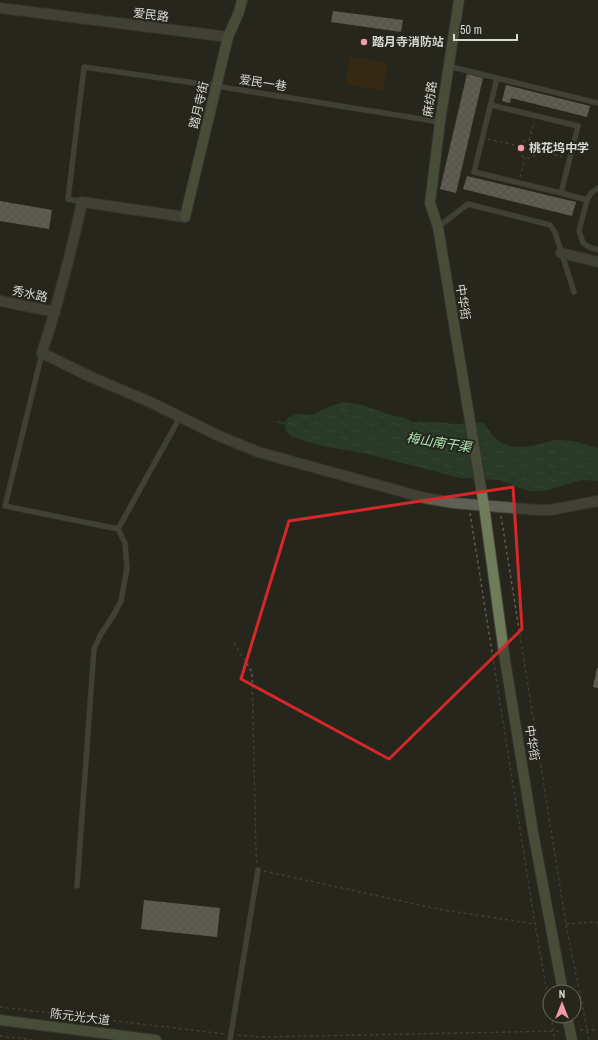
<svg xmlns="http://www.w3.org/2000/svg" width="598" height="1040" viewBox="0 0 598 1040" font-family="'Archivo Narrow','Noto Sans SC',sans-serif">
<defs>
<pattern id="water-ripples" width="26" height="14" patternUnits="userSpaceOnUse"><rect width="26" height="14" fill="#2d5234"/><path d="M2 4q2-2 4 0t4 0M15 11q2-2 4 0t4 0" fill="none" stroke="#4b6a50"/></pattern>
<pattern id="building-cross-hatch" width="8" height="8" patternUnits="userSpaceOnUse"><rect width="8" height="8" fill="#a5a196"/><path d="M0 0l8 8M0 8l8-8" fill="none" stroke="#8c8980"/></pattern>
</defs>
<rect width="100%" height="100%" fill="#26261d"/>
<polygon fill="#492d07" points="350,56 388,63 383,91 346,84"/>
<path fill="url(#water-ripples)" d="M344,402L363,405L390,415L403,417L412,422H439L454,424L484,423C499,448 512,450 540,444C548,442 553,439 561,440C574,440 586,445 598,448V481L581,480L544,491H528L500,480L461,478L363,453L322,446L292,437L286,431L285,424L288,418L296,414L312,415L331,406Z"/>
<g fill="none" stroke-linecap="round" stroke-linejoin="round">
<polyline stroke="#2d5234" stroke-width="2.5" points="278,422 287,424"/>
</g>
<g fill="url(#building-cross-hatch)">
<polygon points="333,11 403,20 401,32 331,22"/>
<polygon points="467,74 483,78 456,193 440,189"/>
<polygon points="506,85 590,106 587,117 511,98 510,103 502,101"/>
<polygon points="467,176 576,202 572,216 463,189"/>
<polygon points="0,201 52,210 49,229 0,221"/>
<polygon points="597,668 598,668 598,688 593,687"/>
<polygon points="144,900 220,908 217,937 141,929"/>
</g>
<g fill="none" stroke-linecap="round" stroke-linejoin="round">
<defs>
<g id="lane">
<polyline points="448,66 598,103"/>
<polyline points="491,105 578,126 561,193 474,172 497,78"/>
<polyline points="598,188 591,193 587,200 579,231 583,243 589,247 598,250"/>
<polyline points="561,193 587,200"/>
<polyline points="82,202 68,199 84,67 216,86 440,122"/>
<polyline points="438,227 468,204 550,225 555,232 574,292"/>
<polyline points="42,353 5,506 118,529 125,543 127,568 121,601 113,616 101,634 94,649 77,886"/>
<polyline points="118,529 180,417"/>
<polyline points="230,1040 258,870"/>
</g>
<g id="street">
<polyline points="0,8 228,37"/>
<path d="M185,217L82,202C71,253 58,303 42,353L91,377L150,402L217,435L258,452L425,498L454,503L539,510H550L598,501"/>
<polyline points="561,253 598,262"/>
<polyline points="0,301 55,312"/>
</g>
<g id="secondary">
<polyline points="459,0 440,122 430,203 438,227 484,506 505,660 533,832 563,992"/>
<polyline points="185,217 228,37 239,12 242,0"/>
<polyline points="567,1016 572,1040"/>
<polyline points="0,1020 156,1040"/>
</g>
</defs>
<use href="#lane" stroke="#44443c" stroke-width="6"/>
<use href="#street" stroke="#44443c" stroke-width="12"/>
<use href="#secondary" stroke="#44443c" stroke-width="12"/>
<g stroke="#5c5c54" stroke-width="1.5" stroke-dasharray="3 3" stroke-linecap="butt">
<polyline points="488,139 519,146"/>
<circle cx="528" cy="149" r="9"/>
<polyline points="529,140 534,122"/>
<polyline points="537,150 563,157"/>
<polyline points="520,177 525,158"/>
<polyline points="470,513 535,924 550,1009"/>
<polyline points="501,516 566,924 589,1040"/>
<polyline points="234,643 252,672 256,852 257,864"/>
<polyline points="264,871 438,909 535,924"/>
<polyline points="566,924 594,922 598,923"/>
<polyline points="0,1007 225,1034"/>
<polyline points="551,1016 555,1040"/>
<polyline points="580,1030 598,1030"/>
<polyline points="238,1035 261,1037 560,1031"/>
<polyline points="0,1036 35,1040"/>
</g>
<use href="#lane" stroke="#5f6055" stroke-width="5"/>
<use href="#street" stroke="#5f6055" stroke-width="10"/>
<use href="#secondary" stroke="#6f7c59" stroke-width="10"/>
</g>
<path d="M0 0H598V1040H0ZM513,487L522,629L389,759L241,679L289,521Z" fill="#26261d" fill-opacity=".55" fill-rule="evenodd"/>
<path fill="none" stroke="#d62828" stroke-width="3" stroke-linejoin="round" d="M513,487L522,629L389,759L241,679L289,521Z"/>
<g fill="#f39aab" stroke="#26261d" stroke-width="1.5">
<circle cx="364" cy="42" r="4"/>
<circle cx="521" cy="148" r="4"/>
</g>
<g text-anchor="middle" stroke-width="4" stroke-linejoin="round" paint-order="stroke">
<g font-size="12" fill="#d9d9d3" stroke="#26261d">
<text transform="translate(151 15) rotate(7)" y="4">爱民路</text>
<text transform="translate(263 83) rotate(9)" y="4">爱民一巷</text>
<text transform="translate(430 99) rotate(-82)" y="4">麻纺路</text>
<text transform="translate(199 105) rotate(-77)" y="4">踏月寺街</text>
<text transform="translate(30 294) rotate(12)" y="4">秀水路</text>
<text transform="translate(463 302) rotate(81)" y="4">中华街</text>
<text transform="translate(532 743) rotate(81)" y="4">中华街</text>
<text transform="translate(80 1017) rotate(7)" y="4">陈元光大道</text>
</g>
<g font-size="12" font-weight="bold" fill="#d9d9d3" stroke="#26261d" text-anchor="start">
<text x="372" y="46">踏月寺消防站</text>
<text x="529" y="152">桃花坞中学</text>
</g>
<g font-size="13" font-style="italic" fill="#a9e6b1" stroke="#26261d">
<text transform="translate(439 442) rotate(9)" y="5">梅山南干渠</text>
</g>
</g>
<g transform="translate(562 1004)"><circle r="19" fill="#26261d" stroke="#6e6e66"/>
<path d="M0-3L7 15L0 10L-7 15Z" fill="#f39aab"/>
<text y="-6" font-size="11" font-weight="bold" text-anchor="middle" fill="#d9d9d3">N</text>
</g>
<path d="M454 34v6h63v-6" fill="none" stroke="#d9d9d3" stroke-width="2"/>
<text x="460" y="34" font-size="12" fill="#d9d9d3" stroke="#26261d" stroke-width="3" paint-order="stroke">50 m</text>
</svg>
